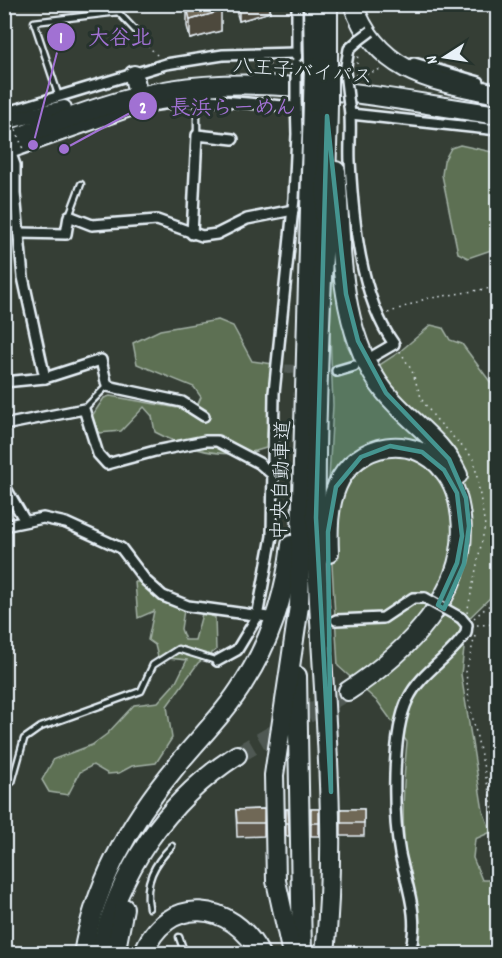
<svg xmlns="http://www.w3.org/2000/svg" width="502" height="958" viewBox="0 0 502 958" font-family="Dekko,'Klee One',sans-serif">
<rect width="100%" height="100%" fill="#353e35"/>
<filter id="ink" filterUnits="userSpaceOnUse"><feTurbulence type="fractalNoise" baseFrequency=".0167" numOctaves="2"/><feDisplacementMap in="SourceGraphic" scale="12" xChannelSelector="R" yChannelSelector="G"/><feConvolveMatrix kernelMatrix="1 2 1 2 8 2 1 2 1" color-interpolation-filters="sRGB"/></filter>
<g filter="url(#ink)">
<g fill="#5d6f52" stroke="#a2b0a5" stroke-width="1.5">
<polygon points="460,145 497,153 497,248 468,258 458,253 442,175 444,161 451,148"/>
<path d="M333,258L346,343L363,376L398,353L431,325L443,328L450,340L462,344L497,391V591L462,625L464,649L461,674L483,811L491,832L475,839L473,858L482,880H497V953H420C419,922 409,893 406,862C401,822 403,783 407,742L378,702L338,666L328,498L333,405L330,331Z"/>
<path d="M218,320L233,326L252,361L273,364L266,448C229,461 189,450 155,432L152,416L144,407L121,431L99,433L92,416L104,398L110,396L183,409L197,406L201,397L194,387L137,364L133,343L160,330Z"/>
<polygon points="135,582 140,582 162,600 184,610 181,629 185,640 195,640 202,614 215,617 216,650 198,663 167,706 172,738 156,763 132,766 119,773 108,774 93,765 80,772 68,795 49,792 42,780 54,759 92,745 107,734 134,705 158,702 176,682 187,660 158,657 155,645 148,640 154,611 138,618"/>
</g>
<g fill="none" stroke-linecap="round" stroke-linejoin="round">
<g stroke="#505952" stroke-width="9" stroke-dasharray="9 4.5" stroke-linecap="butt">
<polyline points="285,369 337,371"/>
<polyline points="273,617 336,620"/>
</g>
<polyline stroke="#505952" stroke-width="18" stroke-dasharray="18 9" stroke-linecap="butt" points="237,755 348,691"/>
<defs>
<g id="lane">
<polyline points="59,97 34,22 118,12 136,31"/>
<polyline points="197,99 197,135"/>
<polyline points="69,216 81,184"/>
<polyline points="84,409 107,386"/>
<polyline points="4,784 12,782 24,739 41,727 141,691 153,665 178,649 217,661"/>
<path d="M149,908C144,882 154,864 172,846"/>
<polyline points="179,937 185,954"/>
</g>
<g id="street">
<polyline points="297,56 297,4"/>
<polyline points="414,63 479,82"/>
<polyline points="345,71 349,49 359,40"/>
<path d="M349,106C352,124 349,143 350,161C353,218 360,297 394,344L375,355"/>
<polyline points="130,109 197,99 296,107"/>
<polyline points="4,113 166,64 223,55 297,53"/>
<polyline points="351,114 498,130"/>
<polyline points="20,233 66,234 69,216 92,225 157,220 202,236 217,234 247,219 293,210"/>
<polyline points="192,234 197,135 233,139"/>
<polyline points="337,371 354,366"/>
<polyline points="45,378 101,360 107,386 182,402 204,416"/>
<polyline points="4,382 45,378 23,277 15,194 15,165 10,151"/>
<polyline points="4,425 84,409 98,454 107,464 155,451 205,441 217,441 259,463 273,475"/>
<polyline points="4,485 25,521"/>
<polyline points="4,526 43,518 66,523 121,548 146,581 163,596 188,606 268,617"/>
<polyline points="336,620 383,618 413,598 425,598"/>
<polyline points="217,661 237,650 257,617 272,536 274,393 294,198 297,134 296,100"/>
<path d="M409,954C421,920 407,887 400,854C393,816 391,734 408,699C421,672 450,658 466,633L467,625L461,618"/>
</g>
<g id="secondary">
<polyline points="4,122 64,108"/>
<polyline points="4,153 130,109"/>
</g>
<g id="highway">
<polyline points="313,4 314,67"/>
<path d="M353,4C377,74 433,81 498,94"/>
<polyline points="328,68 328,4"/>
<polyline points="134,75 136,86"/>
<path d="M4,142C59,122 113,99 170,90C278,73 391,100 498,115"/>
<path d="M336,171C342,244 337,331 385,392C409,422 441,438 458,475"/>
<path d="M329,553C328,531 328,507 337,486C356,441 415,433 444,471C455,484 459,500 461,517C470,592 405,654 348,691"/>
<polyline points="297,676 302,954"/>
<path d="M83,954C95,882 132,819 178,764C200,737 226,712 244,682C271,641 285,594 291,545"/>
<path d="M100,954C118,871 166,801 237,755"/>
<polyline points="115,954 124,908"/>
<path d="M143,954C166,893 233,901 260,954"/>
<polyline points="292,954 276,881 274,775 299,606 313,102"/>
<path d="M325,954C340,806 318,667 316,520C314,381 326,242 328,104"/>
</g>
</defs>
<use href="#lane" stroke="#e8f1f8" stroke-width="9"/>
<use href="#street" stroke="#e8f1f8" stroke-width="14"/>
<use href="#secondary" stroke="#e8f1f8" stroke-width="18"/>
<use href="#highway" stroke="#e8f1f8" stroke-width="22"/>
<g stroke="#e8f1f8" stroke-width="1.5" stroke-dasharray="1.5 4.5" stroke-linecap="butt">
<polyline points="139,37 159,57"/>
<polyline points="257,63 287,67"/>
<polyline points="355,75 361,76 381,69"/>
<polyline points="356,76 358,53"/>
<polyline points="388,313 425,299 498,287"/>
<polyline points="400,351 412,371 422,400 435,418 474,459 485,526 467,613"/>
<polyline points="474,618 498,598"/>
<polyline points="477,625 498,624"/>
<polyline points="475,636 466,672 469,701 498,832"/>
</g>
<use href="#lane" stroke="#26332d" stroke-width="4.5"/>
<use href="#street" stroke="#26332d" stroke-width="9"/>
<use href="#secondary" stroke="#26332d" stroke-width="14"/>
<use href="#highway" stroke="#26332d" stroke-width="18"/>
<defs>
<g id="street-bridge">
<polyline points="359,40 371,31"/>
<polyline points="296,64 296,100"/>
<polyline points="345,71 349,106"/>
<polyline points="425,598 461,618"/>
</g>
<g id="highway-bridge">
<polyline points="313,102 314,67"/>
<polyline points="328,104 328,68"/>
</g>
</defs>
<use href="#street-bridge" stroke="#e8f1f8" stroke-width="14" stroke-linecap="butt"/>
<use href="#highway-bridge" stroke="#e8f1f8" stroke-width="22" stroke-linecap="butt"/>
<polyline stroke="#e8f1f8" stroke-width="1.5" stroke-dasharray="1.5 4.5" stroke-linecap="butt" points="8,107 24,152"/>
<use href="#street-bridge" stroke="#26332d" stroke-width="9"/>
<use href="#highway-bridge" stroke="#26332d" stroke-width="18"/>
</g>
<g fill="#5f594b" stroke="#e8f1f8" stroke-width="1.5">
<polygon points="191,4 232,4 232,7 220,10 221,31 190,39 187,26 187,6"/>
<polygon points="236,4 270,4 270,12 239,21 236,11"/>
<polygon points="264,809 264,836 237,837 236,810"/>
<polygon points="286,809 288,809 289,836 286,836"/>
<rect x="311" y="809" width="8" height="27"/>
<rect x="341" y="809" width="23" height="27"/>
</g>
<g fill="#4e493d" stroke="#e8f1f8" stroke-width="1.5">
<polygon points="216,4 232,4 232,7 216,11"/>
<polygon points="239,4 270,4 270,12 239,21"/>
<polygon points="221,11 221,31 190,39 190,20"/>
</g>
<g fill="#6f6857" stroke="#e8f1f8" stroke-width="1.5">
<polygon points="193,4 219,4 221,11 190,20 187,6"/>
<polygon points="264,809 264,823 237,823 236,810"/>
<polygon points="286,809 288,809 289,823 286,823"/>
<rect x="311" y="809" width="8" height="14"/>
<rect x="341" y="809" width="23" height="14"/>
</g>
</g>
<path fill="#459590" fill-opacity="0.2" stroke="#459590" stroke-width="4.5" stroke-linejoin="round" d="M327,116L346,294L358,341L386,393L449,459L466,498L469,526L464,564L444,609L438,605L457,563L462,536L457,493L444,470L422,452L390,446L361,457L336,487L328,532L331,792L316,518Z"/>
<g text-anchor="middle" stroke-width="6" stroke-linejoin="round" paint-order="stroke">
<g font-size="20" fill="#e8f1f8" stroke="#26332d">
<text transform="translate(303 70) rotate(5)" y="7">八王子バイパス</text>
<text transform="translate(280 480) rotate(-88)" y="7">中央自動車道</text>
</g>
</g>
<path fill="none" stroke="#a171d3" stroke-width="2" d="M33 145L61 37M64 149L143 106"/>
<g fill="#a171d3" stroke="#26332d" stroke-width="2">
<circle cx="33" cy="145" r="6"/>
<circle cx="64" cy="149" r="6"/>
<circle cx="61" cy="37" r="15"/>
<circle cx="143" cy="106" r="15"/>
</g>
<g font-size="18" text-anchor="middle" font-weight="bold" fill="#fff">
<text x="61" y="43">1</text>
<text x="143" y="113">2</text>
</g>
<g font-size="21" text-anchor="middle" font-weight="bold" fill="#a171d3" stroke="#26332d" stroke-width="6" stroke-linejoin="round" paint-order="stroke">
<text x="120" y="44">大谷北</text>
<text x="233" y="114">長浜らーめん</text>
</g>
<rect width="502" height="958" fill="none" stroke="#26332d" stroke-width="24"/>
<rect x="12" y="12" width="478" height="934" fill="none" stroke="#e8f1f8" stroke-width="2" filter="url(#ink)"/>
<g transform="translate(445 57) rotate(258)" stroke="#26332d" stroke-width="4.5" paint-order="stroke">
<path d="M0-4.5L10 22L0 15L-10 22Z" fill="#e8f1f8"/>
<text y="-9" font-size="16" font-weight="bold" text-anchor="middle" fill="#e8f1f8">N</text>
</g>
</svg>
